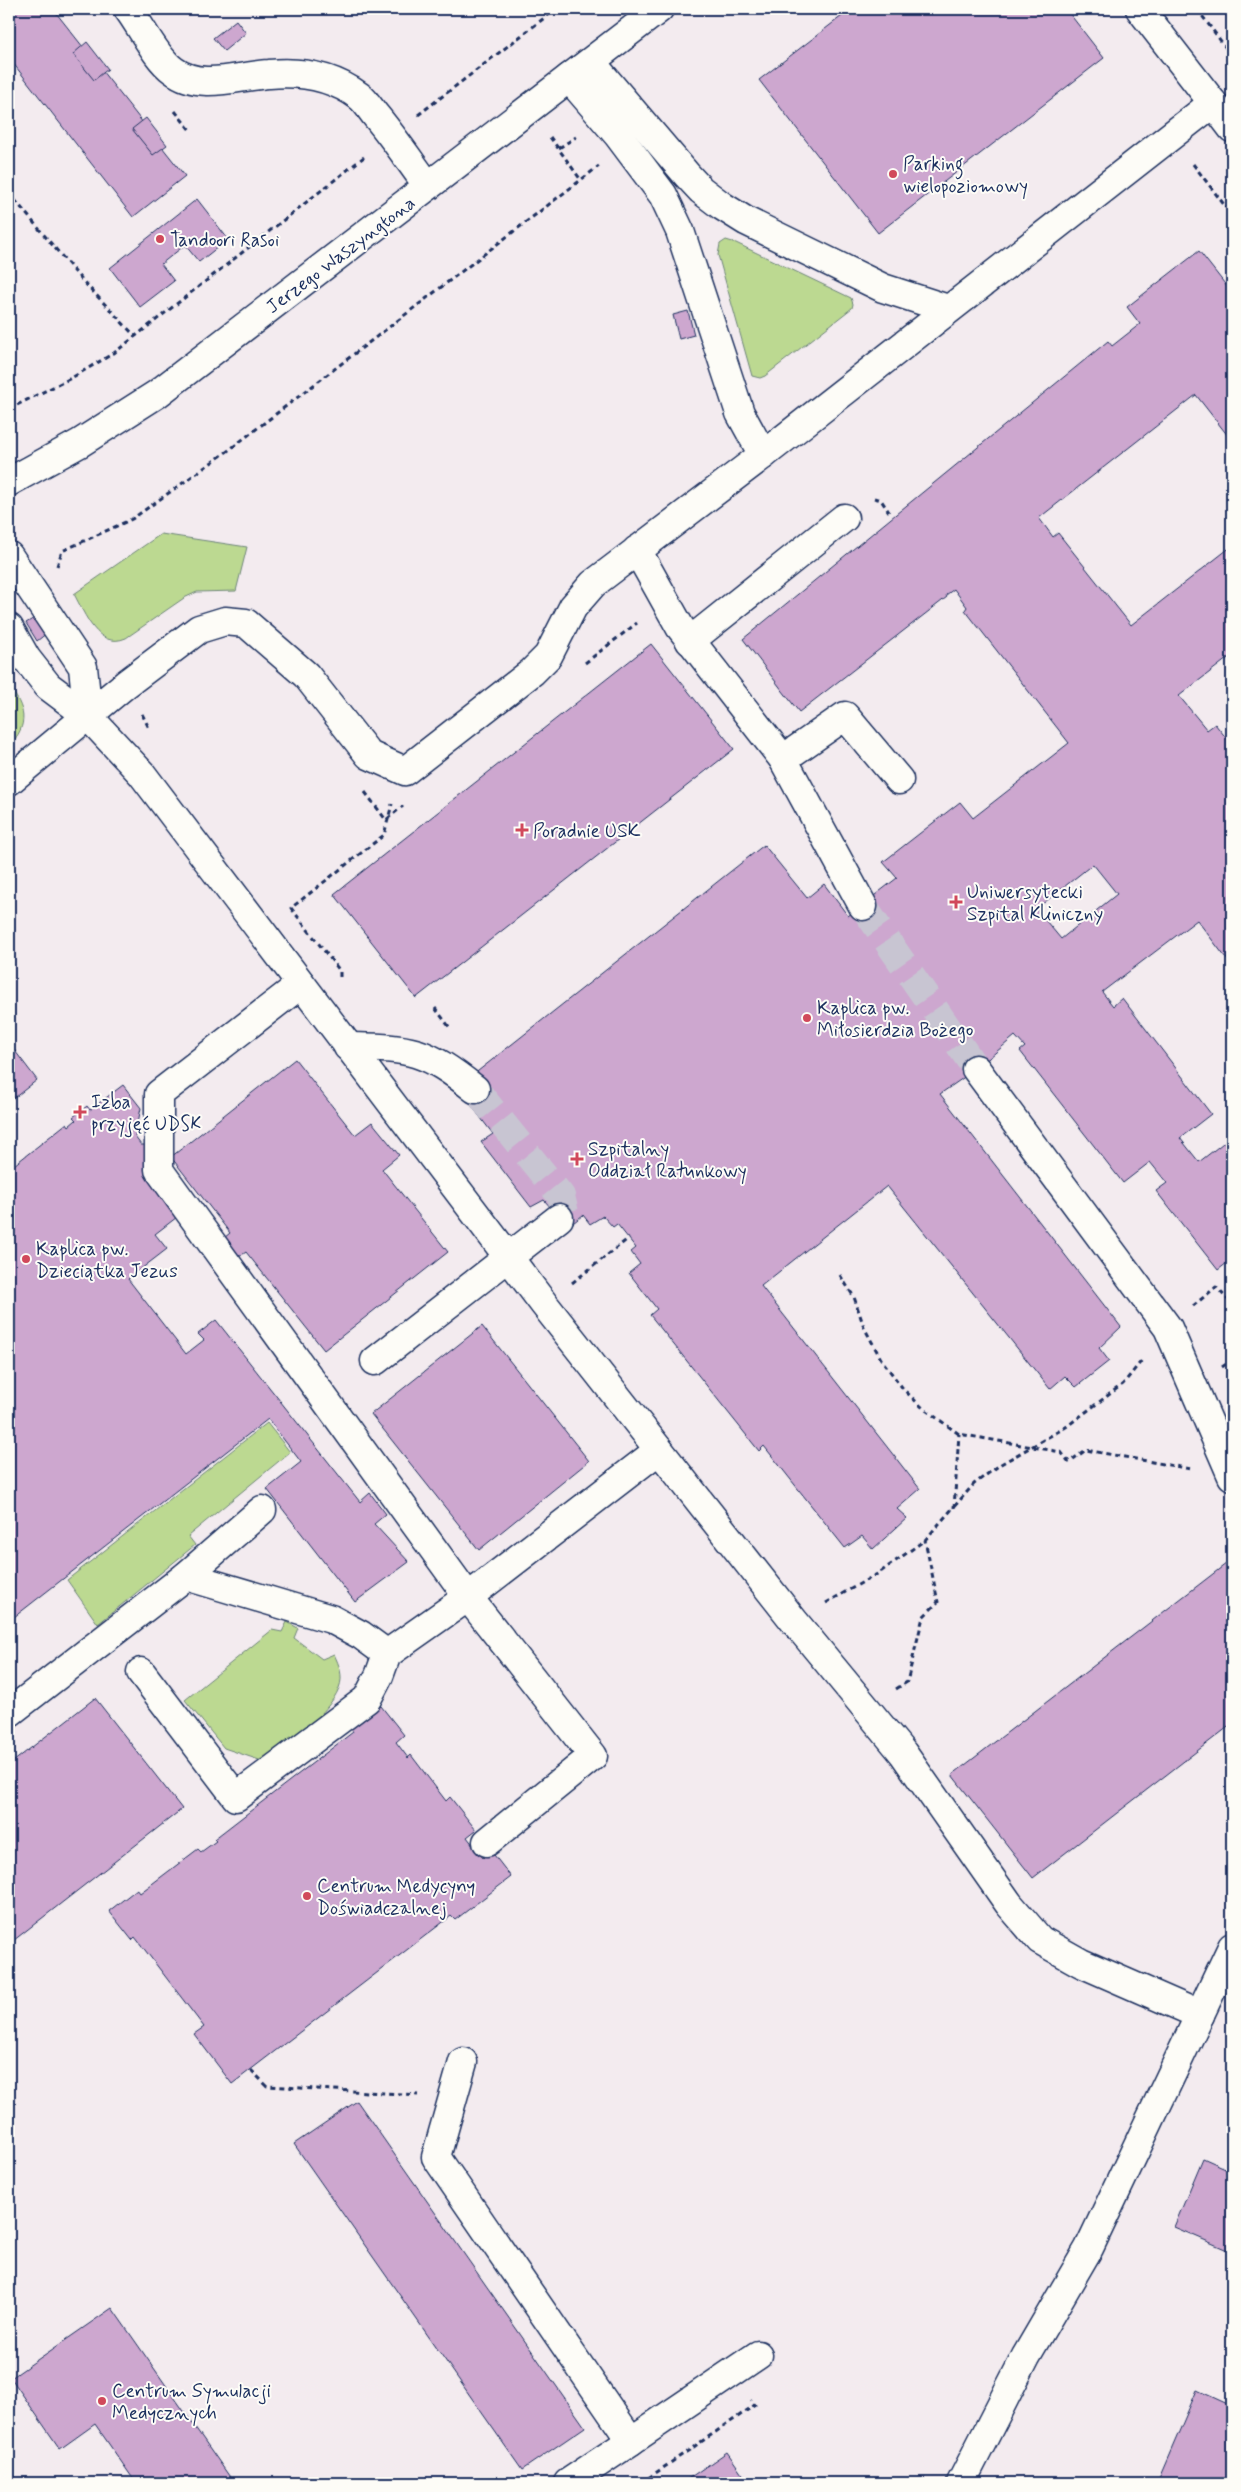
<svg xmlns="http://www.w3.org/2000/svg" width="1241" height="2492" viewBox="0 0 1241 2492" font-family="Mynerve,sans-serif">
<rect width="100%" height="100%" fill="#f3ebef"/>
<filter id="ink" filterUnits="userSpaceOnUse"><feTurbulence type="fractalNoise" baseFrequency=".02" numOctaves="2"/><feDisplacementMap in="SourceGraphic" scale="10" xChannelSelector="R" yChannelSelector="G"/><feConvolveMatrix kernelMatrix="1 2 1 2 8 2 1 2 1" color-interpolation-filters="sRGB"/></filter>
<g filter="url(#ink)">
<g fill="#bcd991" stroke="#6c8478">
<polygon points="726,240 736,243 851,298 853,304 852,308 765,376 760,378 752,376 718,255 720,244"/>
<path d="M161,534L247,547L236,591L197,592L184,598L126,638C98,650 85,614 74,594Z"/>
<path d="M9,686C25,708 30,724 9,746Z"/>
<polygon points="267,1423 290,1452 188,1536 195,1545 98,1624 67,1580"/>
<path d="M287,1622L298,1628L294,1638L322,1659L334,1654C339,1665 344,1676 339,1688C328,1716 287,1742 265,1762L224,1748L185,1700L272,1630L282,1632Z"/>
</g>
<g fill="#cda7cf" stroke="#1b2f5e" fill-rule="evenodd">
<polygon points="9,9 53,9 185,176 133,217 9,58"/>
<polygon points="851,9 1066,9 1104,58 878,233 759,80"/>
<polygon points="1223,9 1232,9 1232,21"/>
<polygon points="236,20 246,33 224,51 213,38"/>
<polygon points="87,42 108,69 94,80 73,54"/>
<polygon points="146,118 167,145 153,155 132,129"/>
<polygon points="662,160 676,179 668,186 654,166"/>
<polygon points="197,199 228,239 199,262 185,245 161,264 174,281 140,307 110,268"/>
<path d="M1199,251L1232,293V441L1196,395L1039,518L1053,537L1058,533L1131,625L1232,546V655L1179,696L1207,730L1215,724L1232,745V966L1197,920L1102,992L1113,1006L1122,998L1211,1114L1180,1138L1199,1162L1232,1136V1259L1218,1270L1156,1191L1167,1183L1150,1162L1123,1183L1020,1051L1025,1047L1015,1036L976,1069L940,1094L1121,1327L1099,1348L1109,1361L1076,1387L1065,1376L1050,1389L887,1186L761,1286L920,1489L897,1509L907,1518L873,1549L862,1536L845,1548L764,1446L759,1451L650,1315L657,1309L629,1273L640,1264L631,1252L636,1248L617,1224L613,1227L603,1216L590,1224L583,1215L568,1227L544,1200L531,1207L481,1142L493,1134L464,1096L473,1075L764,845L807,898L824,884L848,916L897,878L883,862L960,802L973,818L1069,743L965,610L967,607L954,589L946,595L947,597L799,712L743,639L1108,341L1112,346L1140,324L1127,307ZM1093,864L1117,894L1061,939L1036,909Z"/>
<polygon points="688,311 694,335 679,339 673,315"/>
<polygon points="36,617 47,633 37,641 26,623"/>
<polygon points="651,644 734,749 416,998 334,894"/>
<polygon points="9,1043 37,1080 9,1102"/>
<polygon points="295,1059 355,1135 372,1122 399,1155 382,1169 448,1252 324,1350 246,1252 239,1257 224,1238 230,1233 171,1157"/>
<polygon points="123,1085 141,1108 135,1137 141,1145 150,1145 181,1214 155,1234 167,1249 128,1279 186,1354 204,1340 198,1334 216,1320 360,1502 370,1493 386,1514 374,1524 409,1562 355,1602 267,1489 301,1462 268,1419 9,1621 9,1169 67,1123 69,1126 76,1120 73,1117 87,1106 90,1110"/>
<polygon points="482,1326 589,1461 479,1550 371,1414"/>
<polygon points="1231,1560 1232,1724 1033,1878 952,1775"/>
<polygon points="95,1698 182,1809 9,1944 9,1765"/>
<polygon points="381,1706 404,1735 396,1742 408,1758 411,1755 446,1801 450,1797 476,1830 467,1837 483,1858 491,1851 511,1877 455,1920 451,1916 232,2084 194,2034 204,2027 135,1937 132,1940 109,1911 137,1889 140,1893 198,1849 201,1852 216,1841 214,1839 353,1732 351,1729"/>
<polygon points="357,2101 585,2427 522,2470 294,2144"/>
<polygon points="1203,2158 1232,2171 1232,2252 1174,2227"/>
<polygon points="112,2308 234,2483 136,2483 95,2424 60,2449 11,2378"/>
<polygon points="1197,2390 1232,2406 1232,2479 1230,2483 1157,2483"/>
<polygon points="727,2452 749,2483 682,2483"/>
</g>
<g fill="none" stroke-linecap="round" stroke-linejoin="round">
<g stroke="#c8c5d2" stroke-width="28" stroke-dasharray="28 14" stroke-linecap="butt">
<polyline points="863,906 976,1069"/>
<polyline points="475,1089 561,1196 565,1213 559,1218"/>
</g>
<defs>
<g id="minor">
<path d="M128,9C141,26 156,58 173,70C200,91 238,76 269,74C301,71 332,76 359,96C366,101 371,110 376,116C395,139 411,163 428,186"/>
<polyline points="1140,9 1213,103"/>
<polyline points="591,62 687,175 701,190 722,206 746,221 883,288 948,309"/>
<polyline points="569,78 618,135 663,195 680,231 740,413 763,455"/>
<polyline points="9,482 80,443 157,394 659,9"/>
<polyline points="637,550 680,627 783,759 863,906"/>
<polyline points="9,556 83,667 88,716"/>
<polyline points="9,628 26,658 48,686 88,716 142,774 544,1304 794,1621 903,1753 1009,1904 1040,1940 1081,1963 1200,2015"/>
<polyline points="690,641 844,518"/>
<polyline points="783,759 845,716 899,780"/>
<polyline points="9,781 126,684 199,629 225,621 246,623 306,675 369,755 405,771 532,672 548,656 573,607 593,584 763,455 1213,103 1232,128"/>
<polyline points="301,984 159,1094 159,1170 468,1597 593,1756 487,1842"/>
<path d="M348,1047C412,1048 424,1049 475,1089"/>
<polyline points="976,1069 1168,1328 1232,1476"/>
<polyline points="375,1361 559,1218"/>
<polyline points="186,1576 331,1619 361,1635 387,1654"/>
<polyline points="141,1672 236,1797 367,1699 379,1676 387,1654 468,1597 659,1450"/>
<polyline points="9,1713 186,1576 262,1510"/>
<polyline points="463,2062 436,2157 631,2441 568,2483"/>
<polyline points="631,2441 758,2355"/>
<polyline points="961,2483 1026,2356 1089,2248 1232,1947"/>
</g>
</defs>
<use href="#minor" stroke="#1b2f5e" stroke-width="31"/>
<g stroke="#1b2f5e" stroke-width="3" stroke-dasharray="5 4" stroke-linecap="butt">
<polyline points="1197,9 1232,56"/>
<polyline points="175,111 190,130"/>
<polyline points="418,115 556,9"/>
<polyline points="550,137 581,180"/>
<polyline points="559,148 576,137"/>
<polyline points="1193,164 1232,215"/>
<polyline points="9,193 80,278 135,336"/>
<polyline points="9,409 73,377 114,353 364,157"/>
<polyline points="874,498 881,500 889,512"/>
<polyline points="57,566 62,551 132,519 225,453 599,166"/>
<polyline points="585,663 637,623"/>
<polyline points="142,714 149,728"/>
<polyline points="365,792 386,820 403,806"/>
<polyline points="340,977 340,971 291,908 384,835 392,804"/>
<polyline points="435,1008 451,1029"/>
<polyline points="840,1275 854,1297 864,1327 881,1359 904,1390 923,1408 959,1434 1061,1452 1069,1462 1086,1450 1191,1469"/>
<polyline points="572,1283 629,1238"/>
<polyline points="1193,1306 1216,1287 1232,1304"/>
<polyline points="1222,1367 1232,1360"/>
<polyline points="954,1508 959,1434"/>
<polyline points="826,1603 879,1573 925,1540 974,1484 1001,1464 1066,1427 1123,1384 1143,1359"/>
<polyline points="896,1689 907,1682 923,1617 938,1602 925,1540"/>
<polyline points="251,2070 267,2086 418,2095"/>
<polyline points="641,2483 755,2405 751,2400"/>
</g>
<use href="#minor" stroke="#fdfcf7" stroke-width="28"/>
</g>
</g>
<g fill="#d1495b" stroke="#fdfcf7" stroke-width="2">
<circle cx="893" cy="174" r="5"/>
<circle cx="160" cy="239" r="5"/>
<path d="M519.5 822.5h5v5h5v5h-5v5h-5v-5h-5v-5h5z"/>
<path d="M953.5 894.5h5v5h5v5h-5v5h-5v-5h-5v-5h5z"/>
<circle cx="807" cy="1018" r="5"/>
<path d="M77.5 1104.5h5v5h5v5h-5v5h-5v-5h-5v-5h5z"/>
<path d="M574.5 1151.5h5v5h5v5h-5v5h-5v-5h-5v-5h5z"/>
<circle cx="26" cy="1259" r="5"/>
<circle cx="307" cy="1896" r="5"/>
<circle cx="102" cy="2401" r="5"/>
</g>
<g text-anchor="middle" stroke-width="4" stroke-linejoin="round" paint-order="stroke">
<g font-size="19" fill="#1b2f5e" stroke="#fdfcf7" text-anchor="start">
<text x="903" y="170">Parking<tspan x="903" dy="22">wielopoziomowy</tspan></text>
<text x="170" y="246">Tandoori Rasoi</text>
<text x="533" y="837">Poradnie USK</text>
<text x="967" y="898">Uniwersytecki<tspan x="967" dy="22">Szpital Kliniczny</tspan></text>
<text x="817" y="1014">Kaplica pw.<tspan x="817" dy="22">Miłosierdzia Bożego</tspan></text>
<text x="91" y="1108">Izba<tspan x="91" dy="22">przyjęć UDSK</tspan></text>
<text x="588" y="1155">Szpitalny<tspan x="588" dy="22">Oddział Ratunkowy</tspan></text>
<text x="36" y="1255">Kaplica pw.<tspan x="36" dy="22">Dzieciątka Jezus</tspan></text>
<text x="317" y="1892">Centrum Medycyny<tspan x="317" dy="22">Doświadczalnej</tspan></text>
<text x="112" y="2397">Centrum Symulacji<tspan x="112" dy="22">Medycznych</tspan></text>
</g>
<g font-size="19" fill="#1b2f5e" stroke="#fdfcf7">
<text transform="translate(340 254) rotate(-37)" y="7">Jerzego Waszyngtona</text>
</g>
</g>
<rect width="1241" height="2492" fill="none" stroke="#fdfcf7" stroke-width="30"/>
<rect x="15" y="15" width="1211" height="2462" fill="none" stroke="#1b2f5e" stroke-width="2" filter="url(#ink)"/>
</svg>
